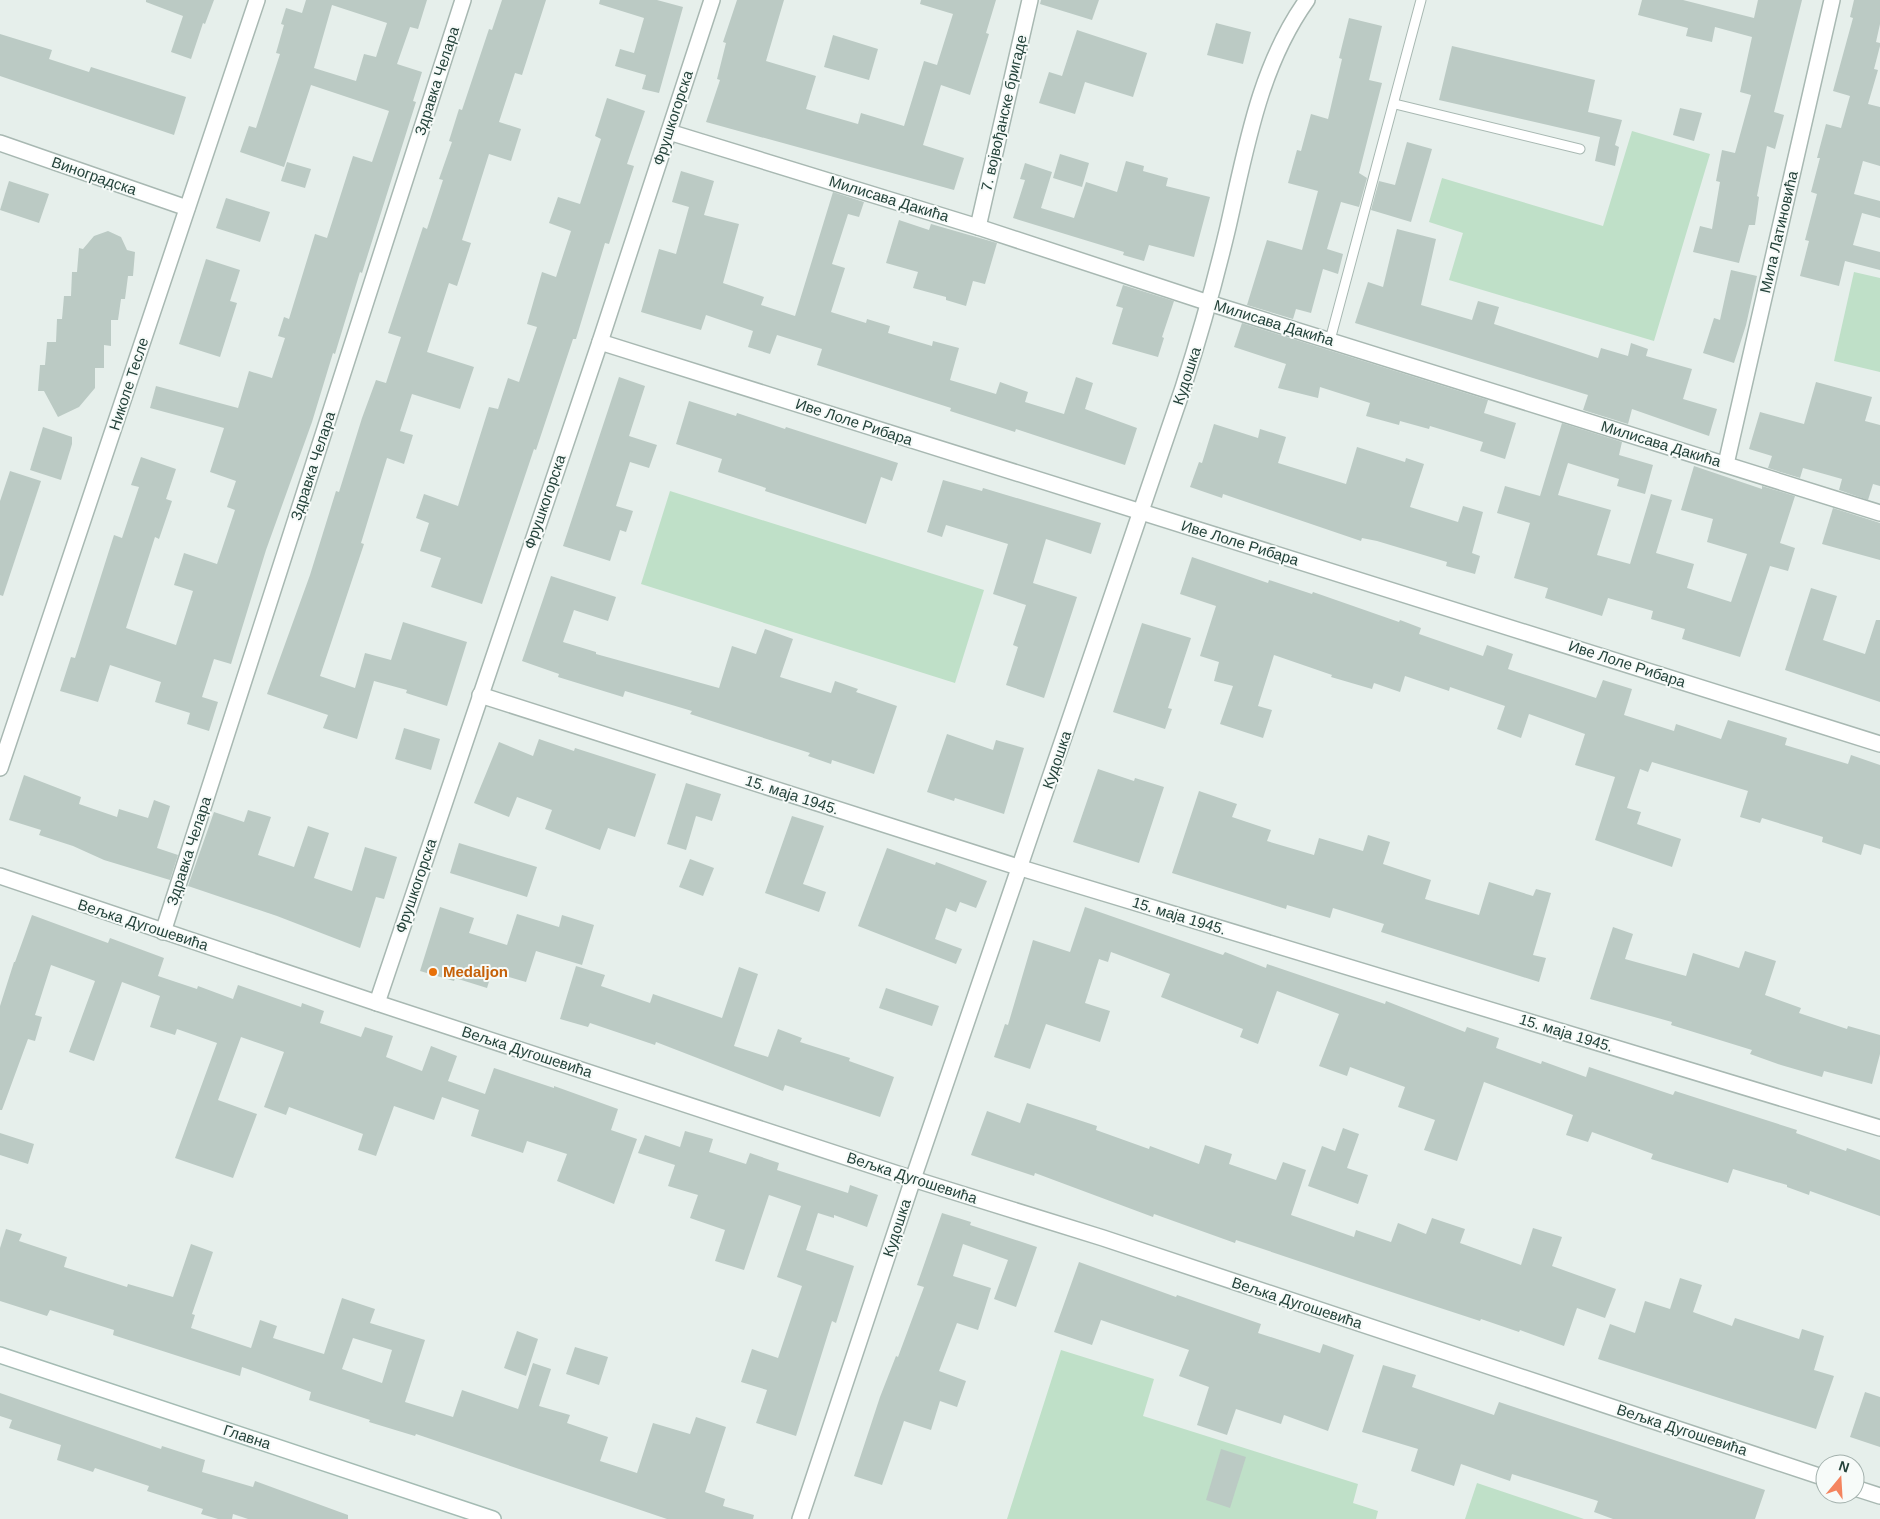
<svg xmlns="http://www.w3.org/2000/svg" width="1880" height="1519" viewBox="0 0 1880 1519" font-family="Arial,sans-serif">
<rect width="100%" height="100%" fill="#e6efeb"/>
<g fill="#bfe0c8">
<polygon points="1632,131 1710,154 1654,341 1449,280 1463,233 1429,222 1442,178 1603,226"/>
<polygon points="1854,272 1880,278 1880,372 1834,361"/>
<polygon points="670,491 984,590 955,683 641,584"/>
<polygon points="1061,1350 1154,1379 1143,1416 1358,1484 1353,1503 1378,1511 1376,1519 1007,1519"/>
<polygon points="1477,1483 1584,1519 1465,1519"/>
</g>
<g fill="#bbcac4" fill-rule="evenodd">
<polygon points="146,0 214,0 205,24 203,23 191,59 171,52 183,16 146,2"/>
<path d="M306,0H427L418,29L410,27L397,64L422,72L413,101L416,102L362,273L360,272L335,354L333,353L312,422L266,550L231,664L214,659L202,697L218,702L209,731L187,724L190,713L155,702L161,682L110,665L98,702L60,691L71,657L75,658L114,535L122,538L139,487L131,485L141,457L176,469L166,499L172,501L159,539L155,537L126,628L176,645L193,591L174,585L184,553L217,564L235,510L227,507L236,481L210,472L224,428L150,408L156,386L238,408L249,371L272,378L285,338L278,336L284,317L289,319L315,234L327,238L353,156L372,162L389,111L311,85L284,167L240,152L249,126L256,128L280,54L276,53L284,25L281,24L286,8L302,13ZM332,5L387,23L376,57L364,54L356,81L314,68Z"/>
<polygon points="502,0 546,0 522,75 515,73 499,122 521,129 511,161 489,154 462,240 471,243 457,286 449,283 427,352 474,367 460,409 412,394 400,431 413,435 404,464 387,458 361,543 364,544 320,676 355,688 365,653 391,660 403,622 467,642 447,706 406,693 407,690 374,681 357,739 323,728 328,715 267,694 310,575 336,491 339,492 362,418 376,380 386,383 401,337 388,333 423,227 427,229 443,180 439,179 452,142 449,141 459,109 462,110 489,29 492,30"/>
<polygon points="600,0 657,0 683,7 659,93 642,89 646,75 615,66 620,49 634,53 644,18 599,4"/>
<polygon points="737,0 784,0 766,61 816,76 806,109 858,124 861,113 904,126 924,61 937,65 953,14 920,4 921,0 996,0 986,33 989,34 970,95 941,85 923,145 964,158 954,190 706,122 720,80 717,79 726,43 723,42"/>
<polygon points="1041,0 1099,0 1092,20 1040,4"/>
<polygon points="1642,0 1683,0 1754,18 1758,0 1802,0 1774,112 1784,115 1775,149 1767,146 1757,196 1759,197 1755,225 1749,225 1739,263 1693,252 1700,226 1712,229 1720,182 1716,181 1722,150 1735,153 1751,95 1740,92 1752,37 1715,27 1712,42 1686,36 1688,28 1638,15"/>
<polygon points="1854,0 1880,0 1880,24 1876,42 1880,43 1880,46 1874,69 1878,70 1868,104 1880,107 1880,166 1863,161 1854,194 1880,201 1880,218 1862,213 1853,245 1880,252 1880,270 1845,261 1839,286 1800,276 1809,241 1805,240 1817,194 1811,192 1820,158 1817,158 1826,124 1841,128 1850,96 1833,91 1853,18 1850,17"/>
<polygon points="1349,18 1382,26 1369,80 1382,83 1359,173 1367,178 1359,207 1341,202 1327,249 1343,254 1338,274 1323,269 1311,313 1296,309 1293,319 1247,305 1267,240 1302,250 1318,191 1288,183 1297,150 1301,151 1311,114 1328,119 1342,59 1339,58"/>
<polygon points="1216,23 1251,32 1243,64 1207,55"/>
<polygon points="1077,30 1147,53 1133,97 1085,82 1075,114 1039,103 1049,72 1062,76"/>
<polygon points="0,34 52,50 49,59 89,72 91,67 186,97 174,135 0,76"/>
<polygon points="833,35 878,49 869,80 824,67"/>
<polygon points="1452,46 1595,80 1588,112 1622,120 1615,145 1619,147 1615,166 1595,161 1600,137 1439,100"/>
<polygon points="607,98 645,111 627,164 634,166 609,244 605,243 576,339 573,339 536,450 534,449 482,604 431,587 441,558 420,551 429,523 416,518 424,494 458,506 489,407 498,409 508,378 519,382 537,327 527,324 542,272 556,277 571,231 549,223 558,197 580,204 601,139 595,136"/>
<polygon points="1680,108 1702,113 1694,141 1673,135"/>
<polygon points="1407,142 1432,149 1411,222 1371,210 1379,181 1395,185"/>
<polygon points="1060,154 1089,163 1082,187 1053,178"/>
<polygon points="1126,161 1144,166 1143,171 1168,178 1166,186 1210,197 1194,257 1149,245 1144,261 1123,255 1124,252 1013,218 1025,180 1020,179 1025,163 1052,172 1041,208 1074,218 1086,182 1117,192"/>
<polygon points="287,162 311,169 305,188 281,181"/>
<polygon points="681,171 714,181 704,215 739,224 723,283 764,297 761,305 795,316 833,192 864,202 859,217 848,214 832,264 845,268 831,312 866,323 867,319 890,326 888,333 932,346 933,341 959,348 950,380 996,394 1000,382 1028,392 1025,402 1064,414 1076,377 1093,383 1085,409 1137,428 1125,465 1016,429 1015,432 950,411 951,408 817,365 822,349 777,335 770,354 748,347 753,331 706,315 701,330 641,312 659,249 676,254 689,207 672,202"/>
<polygon points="9,181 49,194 39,223 0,210"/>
<polygon points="226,198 270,212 260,242 216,228"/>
<polygon points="899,220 929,230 931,224 997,243 985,284 973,281 966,306 946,300 946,297 913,288 918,272 886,263"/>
<polygon points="1397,229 1436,239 1421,305 1472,320 1478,301 1499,307 1494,324 1598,358 1601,348 1628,356 1631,343 1648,349 1646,356 1692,369 1683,399 1717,409 1709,436 1632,409 1628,424 1583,410 1588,395 1355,323 1368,282 1383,287"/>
<polygon points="108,231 121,237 127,250 135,252 133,276 128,276 125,299 121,299 118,320 111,320 111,346 104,345 104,368 95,368 95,388 79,407 58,417 44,391 38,391 40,365 45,365 47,342 56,342 57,319 62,319 64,296 71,296 72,272 77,272 79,248 83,249 94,236"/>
<polygon points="206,259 240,270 230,301 237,303 220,357 179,344"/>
<polygon points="1731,270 1757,276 1746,325 1734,363 1703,353 1714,318 1720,320"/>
<polygon points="1123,285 1174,301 1162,337 1164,338 1158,357 1112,344 1123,308 1116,306"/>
<polygon points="1242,323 1488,400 1484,413 1516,423 1505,459 1480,451 1483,442 1430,426 1429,429 1400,421 1399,425 1366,416 1370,403 1320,387 1318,398 1278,388 1286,364 1234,347"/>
<polygon points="619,377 645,386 629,436 657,445 649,468 630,462 616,506 633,511 626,532 620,530 610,561 563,546"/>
<polygon points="1816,382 1872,397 1865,421 1880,425 1880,486 1873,484 1868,500 1839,490 1842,479 1803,468 1800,478 1768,468 1772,456 1749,449 1760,412 1804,424"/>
<polygon points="689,401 736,416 737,413 785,429 786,427 898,463 892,481 881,477 866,524 765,491 766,488 718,472 722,459 676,444"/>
<polygon points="1562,423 1622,442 1619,455 1653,465 1645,494 1617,486 1619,479 1568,463 1558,495 1611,510 1597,555 1630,564 1651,494 1672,500 1656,553 1694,564 1687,588 1731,602 1747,554 1707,542 1713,519 1681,510 1694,466 1762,489 1762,486 1795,496 1780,543 1795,548 1788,571 1770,566 1740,657 1682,639 1685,629 1651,619 1653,611 1608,598 1602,616 1545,598 1548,588 1514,578 1530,523 1497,513 1505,486 1540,496"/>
<polygon points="1214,424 1258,438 1260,429 1286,437 1278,463 1346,484 1357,447 1405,462 1406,458 1424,464 1410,507 1458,522 1463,506 1483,512 1472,553 1480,556 1475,574 1446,566 1447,562 1377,541 1362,538 1361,541 1223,494 1222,498 1190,487 1199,462 1202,463"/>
<polygon points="43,427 72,437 72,444 61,480 30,470"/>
<polygon points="10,471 41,481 3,596 0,595 0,501"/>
<polygon points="943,480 982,491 983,488 1101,523 1091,554 1046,539 1033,583 1077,597 1044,698 1006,685 1018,647 1013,645 1026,605 993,594 1008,544 946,525 942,537 927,532"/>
<polygon points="1833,508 1880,523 1880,560 1822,544"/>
<polygon points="1192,557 1268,583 1269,580 1312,594 1313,592 1399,622 1400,620 1421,628 1419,634 1483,656 1487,645 1513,654 1508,669 1596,698 1603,680 1632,689 1624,715 1674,731 1676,724 1721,739 1728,720 1787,738 1785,745 1848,764 1851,755 1880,765 1880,849 1864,844 1861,855 1822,842 1823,837 1762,818 1760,823 1740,817 1748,791 1652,762 1648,772 1640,769 1627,808 1641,812 1637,824 1681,839 1672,867 1595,840 1615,777 1575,765 1585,734 1529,714 1521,738 1497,729 1505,706 1450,687 1449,691 1405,676 1400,692 1374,683 1372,689 1331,677 1332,675 1274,655 1258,706 1272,710 1263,738 1220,724 1233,686 1214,681 1219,662 1200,656 1216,606 1180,594"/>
<polygon points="551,576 616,597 608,621 574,610 563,642 596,652 596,654 719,688 732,646 756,654 765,629 793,639 780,677 831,693 835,681 858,689 856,692 897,706 874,774 832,760 831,764 808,756 810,753 690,714 692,711 625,691 623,697 558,677 559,674 522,661"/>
<polygon points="1811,588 1837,596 1823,640 1865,654 1876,620 1880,620 1880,702 1785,670"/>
<polygon points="1142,623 1191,638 1168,708 1172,709 1165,729 1113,712"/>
<polygon points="404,728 440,739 431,770 395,759"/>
<polygon points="947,734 993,750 996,740 1024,748 1004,814 955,798 954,801 927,792"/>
<polygon points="539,739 574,751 575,748 656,774 635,837 608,828 600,850 545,829 552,810 517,797 509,817 474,803 499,742 533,756"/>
<polygon points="1098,769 1134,781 1135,778 1164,787 1139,863 1073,842"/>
<polygon points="24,775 81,797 79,804 117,817 119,809 148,818 154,800 170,806 157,848 178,855 170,880 104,860 73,846 39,835 41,830 9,820"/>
<polygon points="686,783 721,794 712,821 696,816 686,850 667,844"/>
<polygon points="1199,791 1237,804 1232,817 1271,830 1267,841 1314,855 1319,838 1363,851 1368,835 1390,842 1383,864 1431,880 1425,899 1479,915 1489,882 1533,896 1536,889 1551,893 1533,955 1546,958 1539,982 1381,932 1384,924 1333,908 1330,918 1287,905 1286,909 1172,873"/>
<polygon points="248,810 271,817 258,855 294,867 308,826 329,833 314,878 352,891 365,847 397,857 384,899 376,897 360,948 277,916 188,886 214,812 244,822"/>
<polygon points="792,816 824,826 803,884 826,892 819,912 765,893"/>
<polygon points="459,843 537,867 527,897 450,873"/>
<polygon points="887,848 935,865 936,862 987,881 976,908 960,902 956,912 946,908 935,939 962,949 956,964 858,926"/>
<polygon points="690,859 714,868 703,896 679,887"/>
<polygon points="440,907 474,918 469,933 507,945 517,914 559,927 562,915 594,925 582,965 536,951 526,982 492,972 487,988 455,978 454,981 420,971"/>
<polygon points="1085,907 1223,955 1225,952 1266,968 1267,964 1385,1004 1386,1001 1465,1032 1467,1027 1499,1038 1496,1048 1541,1064 1542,1061 1586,1077 1589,1067 1673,1095 1675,1091 1797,1130 1796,1133 1846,1151 1847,1148 1880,1160 1880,1216 1810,1191 1809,1195 1787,1187 1787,1185 1733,1169 1728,1183 1651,1159 1653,1154 1592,1132 1588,1142 1566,1135 1573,1115 1484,1082 1457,1161 1424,1150 1435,1120 1398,1107 1405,1087 1350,1067 1347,1076 1319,1066 1339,1014 1277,991 1258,1044 1240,1037 1243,1029 1161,997 1170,974 1111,952 1108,962 1099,959 1085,1003 1110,1011 1100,1042 1046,1024 1030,1069 994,1057 1005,1024 1008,1025 1033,940 1070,952"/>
<polygon points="32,915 108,943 110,938 164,958 158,976 197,989 198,986 233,999 238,985 301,1007 302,1003 324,1011 320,1023 361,1037 365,1027 393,1036 386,1057 422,1071 431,1046 457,1056 448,1081 485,1094 494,1068 554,1088 554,1086 618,1109 611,1130 637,1139 614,1204 557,1181 567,1154 527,1141 523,1153 471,1136 479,1110 442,1097 434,1120 394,1106 376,1156 358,1150 363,1134 289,1107 286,1115 264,1107 284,1052 241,1037 218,1100 257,1114 233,1178 175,1158 217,1043 177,1029 175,1035 150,1027 160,996 122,982 94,1061 69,1052 95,981 51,965 35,1015 42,1017 35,1041 28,1039 2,1110 0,1110 0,1006 14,962 15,962"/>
<polygon points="1613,927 1633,934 1625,959 1686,976 1693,953 1739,968 1745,951 1776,961 1765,995 1801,1008 1799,1013 1847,1029 1848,1026 1880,1035 1880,1054 1872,1084 1824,1071 1822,1077 1781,1065 1750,1054 1752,1050 1671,1025 1672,1022 1590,999"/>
<polygon points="576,966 605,975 601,986 650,1003 653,994 722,1018 739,967 758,974 734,1046 768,1057 778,1029 802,1038 800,1042 850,1058 849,1061 894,1077 880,1117 785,1085 783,1091 656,1042 655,1045 590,1023 588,1027 560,1019"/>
<polygon points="886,988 939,1006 932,1026 879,1008"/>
<polygon points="1027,1103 1097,1126 1096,1130 1149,1149 1150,1146 1199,1164 1205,1145 1232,1154 1229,1164 1276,1180 1283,1162 1306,1170 1291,1215 1354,1237 1356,1230 1391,1242 1398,1223 1426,1234 1432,1218 1465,1229 1460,1243 1521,1265 1533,1228 1562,1237 1552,1266 1616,1289 1605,1318 1577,1308 1564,1346 1520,1330 1519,1332 1481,1319 1480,1321 1364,1283 1236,1240 1235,1243 1154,1214 1153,1217 1035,1173 1034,1176 971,1155 987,1111 1020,1123"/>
<polygon points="1343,1128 1359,1134 1347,1168 1368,1175 1358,1204 1308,1186 1322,1146 1335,1151"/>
<polygon points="685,1131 713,1139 709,1152 746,1164 750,1153 779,1163 777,1170 848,1193 850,1185 878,1195 867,1227 834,1215 834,1218 818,1213 806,1250 854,1266 836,1323 832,1321 796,1436 756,1423 767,1390 741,1382 752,1349 778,1358 802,1286 777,1277 801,1206 769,1195 744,1270 715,1261 725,1230 690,1218 698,1195 668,1186 675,1165 638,1153 645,1135 680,1147"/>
<polygon points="0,1133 34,1144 28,1164 0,1155"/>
<polygon points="942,1213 971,1222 970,1225 1037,1247 1016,1307 994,1299 1008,1260 963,1244 953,1276 991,1288 978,1330 957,1323 939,1371 966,1381 957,1407 940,1401 931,1430 904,1421 882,1485 854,1476 880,1397 896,1356 898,1357 924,1287 917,1285"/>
<path d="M6,1229L22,1234L19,1241L67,1257L64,1267L127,1287L128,1284L173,1297L191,1244L213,1252L192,1314L195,1315L191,1328L251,1348L260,1320L277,1326L273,1338L324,1354L342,1298L375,1309L370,1323L425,1340L405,1402L453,1417L462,1390L518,1409L533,1363L551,1369L539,1406L570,1415L567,1423L608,1437L600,1461L637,1473L653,1423L690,1434L696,1417L726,1427L705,1492L725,1499L723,1506L754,1515L753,1519H667L416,1434L415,1436L369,1422L370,1420L309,1400L311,1392L242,1367L240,1376L113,1335L114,1330L50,1310L47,1316L0,1301V1248ZM353,1338L392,1350L382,1383L342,1369Z"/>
<polygon points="1079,1262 1176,1297 1177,1295 1261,1324 1258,1333 1320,1353 1323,1344 1354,1355 1328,1431 1284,1415 1281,1424 1236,1409 1227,1435 1197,1425 1209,1387 1179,1376 1189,1350 1101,1320 1092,1345 1054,1332"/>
<polygon points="1680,1278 1702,1285 1693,1312 1732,1326 1735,1318 1799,1339 1802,1329 1824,1336 1814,1370 1834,1376 1816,1429 1598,1359 1610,1324 1635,1333 1645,1301 1670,1309"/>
<polygon points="517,1331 538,1339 526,1376 504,1368"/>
<polygon points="575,1347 608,1357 599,1385 566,1374"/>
<polygon points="1383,1365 1416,1375 1412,1387 1494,1415 1499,1402 1765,1490 1755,1519 1613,1519 1594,1512 1598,1501 1512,1474 1510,1481 1461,1464 1454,1486 1411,1471 1418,1449 1362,1432"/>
<polygon points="1865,1392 1880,1397 1880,1447 1850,1437"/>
<polygon points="0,1393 161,1449 162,1446 205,1460 202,1472 253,1487 255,1481 348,1515 348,1519 248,1519 233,1514 232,1519 218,1519 201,1514 203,1509 147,1491 149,1486 95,1468 93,1472 57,1460 61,1445 9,1428 12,1420 0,1416"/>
<polygon points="1221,1449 1246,1457 1230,1508 1206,1500"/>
</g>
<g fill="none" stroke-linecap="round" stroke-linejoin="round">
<defs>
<g id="lane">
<polyline points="1395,104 1580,149"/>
<polyline points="1330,340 1421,0"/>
</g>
<g id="street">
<polyline points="669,132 978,227 1209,303 1880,513"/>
<polyline points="0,143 187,208"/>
<polyline points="978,227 1030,0"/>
<polyline points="600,342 1880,744"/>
<polyline points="1726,464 1832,0"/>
<polyline points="480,695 1021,868 1880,1128"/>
<polyline points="0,768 257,0"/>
<polyline points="0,876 377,1003 913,1179 1103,1238 1825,1478"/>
<polyline points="163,932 463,0"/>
<polyline points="377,1003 600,342 712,0"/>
<polyline points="1855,1488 1880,1496"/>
<path d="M800,1519L913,1179L1183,388C1200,335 1215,282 1228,227C1246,149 1259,67 1307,0"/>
</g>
<polyline id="secondary" points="0,1355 493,1519"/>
</defs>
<use href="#lane" stroke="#a8b8b2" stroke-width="11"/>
<use href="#street" stroke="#a8b8b2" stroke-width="18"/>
<use href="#secondary" stroke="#a4bbb3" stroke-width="18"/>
<use href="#lane" stroke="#fff" stroke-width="9"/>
<use href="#street" stroke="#fff" stroke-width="15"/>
<use href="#secondary" stroke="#fff" stroke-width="15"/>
</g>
<circle fill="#e8710a" stroke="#f7fbf9" stroke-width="2" cx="433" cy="972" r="5"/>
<g text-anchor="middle" stroke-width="4" stroke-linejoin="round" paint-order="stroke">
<g font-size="15" fill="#24423a" stroke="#f7fbf9">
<text transform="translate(437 81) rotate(-72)" y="5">Здравка Челара</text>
<text transform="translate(1004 113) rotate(-77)" y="5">7. војвођанске бригаде</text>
<text transform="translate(673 118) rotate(-72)" y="5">Фрушкогорска</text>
<text transform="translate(94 176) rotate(19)" y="5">Виноградска</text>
<text transform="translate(889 199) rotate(17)" y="5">Милисава Дакића</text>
<text transform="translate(1779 232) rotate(-77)" y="5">Мила Латиновића</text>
<text transform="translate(1274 323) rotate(17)" y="5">Милисава Дакића</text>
<text transform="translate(1187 376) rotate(-72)" y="5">Кудошка</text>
<text transform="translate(129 384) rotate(-72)" y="5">Николе Тесле</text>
<text transform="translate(854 422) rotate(18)" y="5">Иве Лоле Рибара</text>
<text transform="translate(1661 444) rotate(17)" y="5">Милисава Дакића</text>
<text transform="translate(313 466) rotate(-72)" y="5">Здравка Челара</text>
<text transform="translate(545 502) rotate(-71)" y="5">Фрушкогорска</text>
<text transform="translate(1240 543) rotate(17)" y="5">Иве Лоле Рибара</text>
<text transform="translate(1627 664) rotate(18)" y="5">Иве Лоле Рибара</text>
<text transform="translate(1057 760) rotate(-71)" y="5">Кудошка</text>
<text transform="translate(792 795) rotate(18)" y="5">15. маја 1945.</text>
<text transform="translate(189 851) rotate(-72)" y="5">Здравка Челара</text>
<text transform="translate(416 886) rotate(-71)" y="5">Фрушкогорска</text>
<text transform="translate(1179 916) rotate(17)" y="5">15. маја 1945.</text>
<text transform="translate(143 925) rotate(18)" y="5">Вељка Дугошевића</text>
<text transform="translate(1566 1033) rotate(17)" y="5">15. маја 1945.</text>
<text transform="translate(527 1052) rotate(18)" y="5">Вељка Дугошевића</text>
<text transform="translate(912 1178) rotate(18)" y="5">Вељка Дугошевића</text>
<text transform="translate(897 1228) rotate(-72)" y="5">Кудошка</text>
<text transform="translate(1297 1303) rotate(18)" y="5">Вељка Дугошевића</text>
<text transform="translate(1682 1430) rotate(18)" y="5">Вељка Дугошевића</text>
<text transform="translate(247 1437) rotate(18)" y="5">Главна</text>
</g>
<g font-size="15" font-weight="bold" fill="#c56008" stroke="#f7fbf9" text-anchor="start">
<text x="443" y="977">Medaljon</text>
</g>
</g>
<g transform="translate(1840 1479) rotate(18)"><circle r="24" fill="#f7fbf9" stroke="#a3b1ad"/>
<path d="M0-4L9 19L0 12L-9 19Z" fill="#f4845f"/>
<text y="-8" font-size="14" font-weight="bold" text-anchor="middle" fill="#24423a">N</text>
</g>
</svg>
